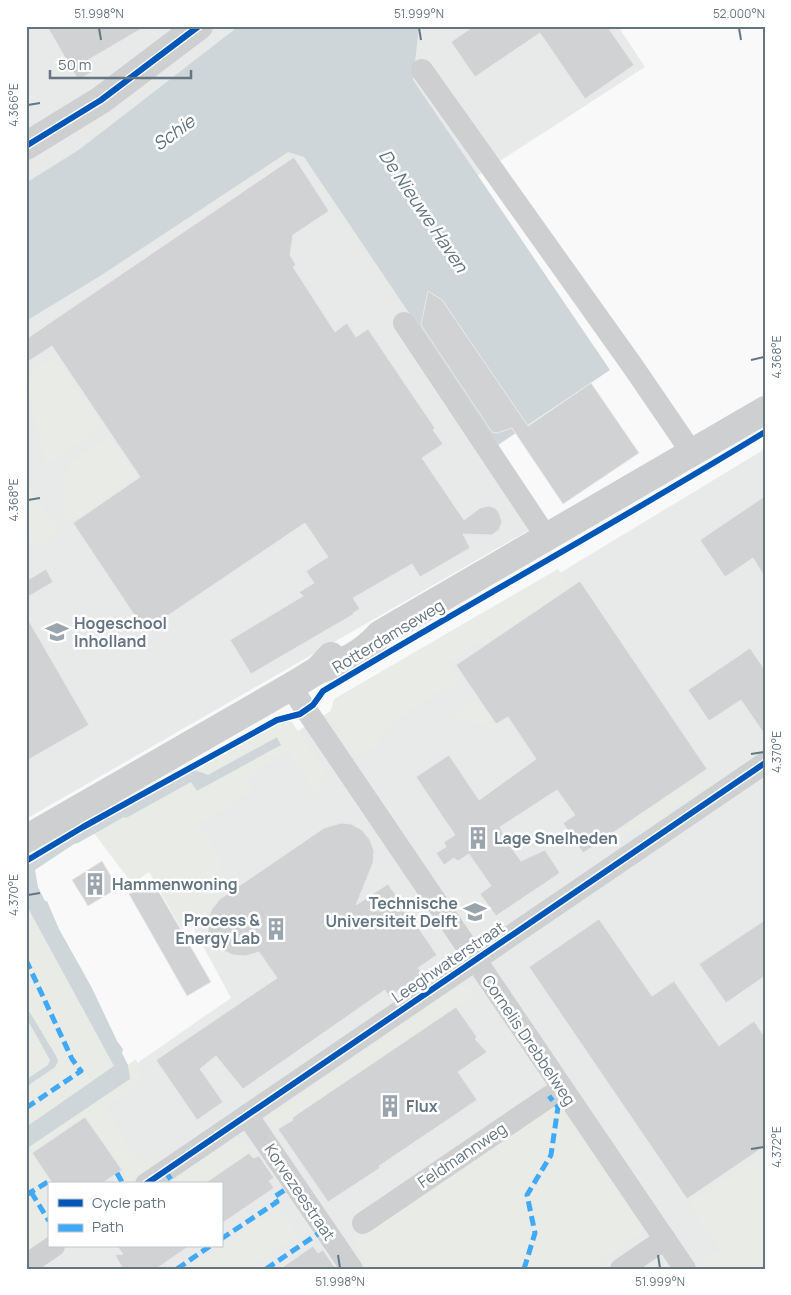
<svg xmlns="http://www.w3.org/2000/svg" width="791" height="1295" viewBox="0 0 791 1295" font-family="Manrope,sans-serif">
<rect width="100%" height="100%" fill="#f9f9f9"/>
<g fill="#e8e9e9" fill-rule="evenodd">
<polygon points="26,26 618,26 645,67 435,203 481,452 529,530 26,819"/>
<path d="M765,449V1269H26V1140L231,998L139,827ZM49,1184H221V1246H49Z"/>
</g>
<g fill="#e8ebe6">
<polygon points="55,356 102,427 45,465 27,383 31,373"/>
<polygon points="109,436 137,477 68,524 60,511 68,504 59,491 64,488 61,483 65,479 62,475 71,469 67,464"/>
<polygon points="26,481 60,532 37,549 26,532"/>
<polygon points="558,569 570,587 485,645 481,640 448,663 461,684 440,691 392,724 374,747 364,755 354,753 329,718 334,699"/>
<polygon points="477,699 497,727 492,730 489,726 454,718 409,749 405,748"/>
<polygon points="285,721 291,721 328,775 318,783 324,791 318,795 287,750 246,778 254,789 199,825 222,860 217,899 206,911 205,914 182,930 149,872 132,884 94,833 192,781 197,791 281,745 277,737 208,776 195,770 195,769 279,723"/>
<polygon points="696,777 703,789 640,832 638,829 593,847"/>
<polygon points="26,884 124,1072 26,1140"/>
<polygon points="466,986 477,993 274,1131 265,1118 456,988"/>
<polygon points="136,1059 143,1081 105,1108 142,1164 156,1155 159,1160 127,1182 121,1171 122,1170 85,1116 32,1153 53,1184 49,1184 49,1235 26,1250 26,1149 130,1079 128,1065"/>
<polygon points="557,1102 644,1231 589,1269 370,1269 352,1242"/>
<polygon points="238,1136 249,1152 202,1184 179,1184 175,1178"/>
<polygon points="762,1153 765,1158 765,1269 707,1269 702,1261 720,1249 688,1203"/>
<polygon points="278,1207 297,1235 248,1269 187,1269"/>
</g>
<g fill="#ced6d9">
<polygon points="239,26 419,26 413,80 610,370 498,445 304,157 288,152 100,276 26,321 26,183 80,149"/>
<polygon points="277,737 281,745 197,791 191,782 126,818 124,817 78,843 74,844 35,870 38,887 45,901 47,901 59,929 92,988 117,1041 123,1049 122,1053 128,1065 130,1079 26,1149 26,1127 114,1066 28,908 26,908 26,866 81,833 195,770 208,775"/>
<polygon points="26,1006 56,1056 58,1061 55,1067 26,1087 26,1080 48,1065 50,1060 26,1017"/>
</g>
<g fill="#d0d2d3" stroke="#e8e8e8">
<polygon points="47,26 146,26 88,60 94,71 78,80"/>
<polygon points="474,26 607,26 634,65 585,99 540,33 475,77 451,42"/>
<polygon points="294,157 329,211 293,235 290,255 296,265 293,267 335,332 347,323 356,337 368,329 409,390 435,428 433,430 443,444 422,458 464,520 480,508 489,506 495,508 499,513 502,522 499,530 492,535 463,534 470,548 420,577 412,564 353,598 360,609 353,613 354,614 251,674 230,640 303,596 299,592 314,583 306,571 328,557 305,523 145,631 73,523 140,477 52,346 26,363 26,339"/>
<polygon points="428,291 442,300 528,426 591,383 639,453 563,504 512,428 497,433 492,432 421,325"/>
<polygon points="765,496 765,578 753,558 725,577 700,540"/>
<polygon points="46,569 53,582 26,598 26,581"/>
<polygon points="580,581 707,769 583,853 563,823 575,815 557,790 500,827 506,840 521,861 545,850 560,873 496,916 480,894 491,886 469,854 458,861 454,858 444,865 436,853 446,847 444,842 455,835 416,777 449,755 479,800 536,759 508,717 496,724 456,665"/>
<polygon points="26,616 89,725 26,761"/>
<polygon points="750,648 765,670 765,735 741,700 709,721 688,690"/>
<polygon points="341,823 351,824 362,830 370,840 374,851 373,863 356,905 388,884 437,955 418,968 423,974 389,997 385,990 243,1089 216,1056 200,1069 223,1102 197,1120 156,1060 277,978 259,952 246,956 233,955 208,943 208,920 212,909 220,899 324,828"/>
<polygon points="102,861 118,888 88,906 72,880"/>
<polygon points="152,880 211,982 187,996 129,894"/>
<polygon points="599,919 652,996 674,981 719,1046 754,1021 765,1037 765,1146 687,1199 529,967"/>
<polygon points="765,920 765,976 726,1003 699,964"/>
<polygon points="456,1007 477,1037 475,1039 487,1052 458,1072 477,1100 379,1166 380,1168 328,1202 278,1129 293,1120 292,1118 299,1113"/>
<polygon points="85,1117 122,1170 101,1184 53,1184 32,1153"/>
<polygon points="249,1153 253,1158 259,1156 274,1178 269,1181 274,1188 221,1224 221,1184 204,1184"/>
<polygon points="117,1246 189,1246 156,1269 123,1269 115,1255 123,1254"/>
<polygon points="313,1246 318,1253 323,1250 336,1269 280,1269"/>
</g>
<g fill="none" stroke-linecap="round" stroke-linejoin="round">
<g stroke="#cecfd0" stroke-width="22">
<polyline points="422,70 634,368 692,453"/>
<polyline points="404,323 547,538"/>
<polyline points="290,686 685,1269"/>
<polyline points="247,1115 352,1269"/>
<polyline points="146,1184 765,763"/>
<polyline points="363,1223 562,1088"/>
<polyline points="26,1265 54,1246"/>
<polyline points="621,1269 665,1239"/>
</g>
<g stroke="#cecfd0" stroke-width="28">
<polyline points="26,146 101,100 199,26"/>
<path d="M318,670C343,663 362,654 380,634L765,410"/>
<polyline points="26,839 297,683 318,670 331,656"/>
</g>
<g stroke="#3fa9f5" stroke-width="5" stroke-dasharray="10 5" stroke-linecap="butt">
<polyline points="26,960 72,1059 81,1071 26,1108"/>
<polyline points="165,1171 174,1184"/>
<polyline points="117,1173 123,1184"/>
<polyline points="31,1192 49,1221"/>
<polyline points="26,1195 51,1180"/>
<polyline points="221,1239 277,1202 274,1197 294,1184"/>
<polyline points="177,1269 210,1246"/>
<polyline points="266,1269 325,1229"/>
<polyline points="524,1269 535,1233 527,1195 551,1155 558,1107 549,1096"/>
</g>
<defs>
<g id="cycleway">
<polyline points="26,146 101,100 199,26"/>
<path d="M26,861L83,827L277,720L300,714L313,705L323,691C470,603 619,521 765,432"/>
<polyline points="146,1184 765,763"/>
</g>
</defs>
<use href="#cycleway" stroke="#fff" stroke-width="9"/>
<use href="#cycleway" stroke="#0057b8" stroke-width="6"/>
</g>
<path fill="none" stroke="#657683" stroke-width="2" d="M99,28L101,40M419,28L421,40M739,28L741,40M28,105L40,103M751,360L764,357M28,500L40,498M751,754L764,752M28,895L40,893M751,1149L764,1147M338,1255L340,1268M658,1255L660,1268"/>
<defs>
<symbol id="university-bare" viewBox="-9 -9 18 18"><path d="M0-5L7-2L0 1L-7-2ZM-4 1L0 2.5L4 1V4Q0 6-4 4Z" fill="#99a4ac" stroke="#fff" stroke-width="2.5" paint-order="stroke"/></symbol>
<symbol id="building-bare" viewBox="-9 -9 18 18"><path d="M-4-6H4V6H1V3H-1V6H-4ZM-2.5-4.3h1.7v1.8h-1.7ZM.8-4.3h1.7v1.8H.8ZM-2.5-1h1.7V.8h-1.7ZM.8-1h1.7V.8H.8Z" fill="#99a4ac" stroke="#fff" stroke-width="2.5" paint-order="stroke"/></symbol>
</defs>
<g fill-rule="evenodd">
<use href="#university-bare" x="41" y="616" width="32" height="32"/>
<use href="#building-bare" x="462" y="822" width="32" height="32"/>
<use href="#building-bare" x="79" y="868" width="32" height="32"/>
<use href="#university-bare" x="459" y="896" width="32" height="32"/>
<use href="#building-bare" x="260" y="913" width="32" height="32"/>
<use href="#building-bare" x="374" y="1090" width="32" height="32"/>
</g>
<g text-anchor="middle" stroke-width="5" stroke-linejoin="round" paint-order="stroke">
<g font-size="16" font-weight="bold" fill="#657683" stroke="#fff" text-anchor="start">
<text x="74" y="629">Hogeschool<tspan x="74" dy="18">Inholland</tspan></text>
<text x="494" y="844">Lage Snelheden</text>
<text x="112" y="890">Hammenwoning</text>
<text x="458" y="909" text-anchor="end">Technische<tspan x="458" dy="18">Universiteit Delft</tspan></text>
<text x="260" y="926" text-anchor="end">Process &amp;<tspan x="260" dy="18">Energy Lab</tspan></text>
<text x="406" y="1112">Flux</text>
</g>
<g font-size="16" fill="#657683" stroke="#fff">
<text transform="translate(388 636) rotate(-31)" y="6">Rotterdamseweg</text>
<text transform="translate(448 962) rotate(-34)" y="6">Leeghwaterstraat</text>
<text transform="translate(529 1040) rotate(56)" y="6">Cornelis Drebbelweg</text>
<text transform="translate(462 1155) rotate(-34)" y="6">Feldmannweg</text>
<text transform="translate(300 1192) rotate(56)" y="6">Korvezeestraat</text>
</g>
<g font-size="18" font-style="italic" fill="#60757c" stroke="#fff">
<text transform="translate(174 133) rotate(-36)" y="6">Schie</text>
<text transform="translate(423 211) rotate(56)" y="6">De Nieuwe Haven</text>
</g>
</g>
<rect width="791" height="1295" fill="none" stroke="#ffffff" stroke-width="55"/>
<rect x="48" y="1182" width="175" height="65" fill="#ffffff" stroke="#c1c8cd"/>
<rect x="58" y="1199" width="25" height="8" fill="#0057b8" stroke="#c1c8cd"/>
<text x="92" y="1208" font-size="15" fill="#657683">Cycle path</text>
<rect x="58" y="1224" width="25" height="8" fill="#3fa9f5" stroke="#c1c8cd"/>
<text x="92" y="1232" font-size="15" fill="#657683">Path</text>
<path d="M50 70v8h141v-8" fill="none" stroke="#657683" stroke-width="2.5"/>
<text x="58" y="70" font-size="15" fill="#657683" stroke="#ffffff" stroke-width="4" paint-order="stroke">50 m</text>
<rect x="28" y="28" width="736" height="1240" fill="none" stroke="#657683" stroke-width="2"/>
<g font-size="12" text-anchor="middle" fill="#657683">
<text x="99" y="18">51.998°N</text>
<text x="419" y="18">51.999°N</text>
<text x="739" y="18">52.000°N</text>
<text transform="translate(14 105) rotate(-90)" y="4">4.366°E</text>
<text transform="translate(777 357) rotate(-90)" y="4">4.368°E</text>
<text transform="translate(14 500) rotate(-90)" y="4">4.368°E</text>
<text transform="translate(777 752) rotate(-90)" y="4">4.370°E</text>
<text transform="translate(14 895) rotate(-90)" y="4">4.370°E</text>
<text transform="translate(777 1147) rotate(-90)" y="4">4.372°E</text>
<text x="340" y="1286">51.998°N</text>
<text x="660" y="1286">51.999°N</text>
</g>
</svg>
